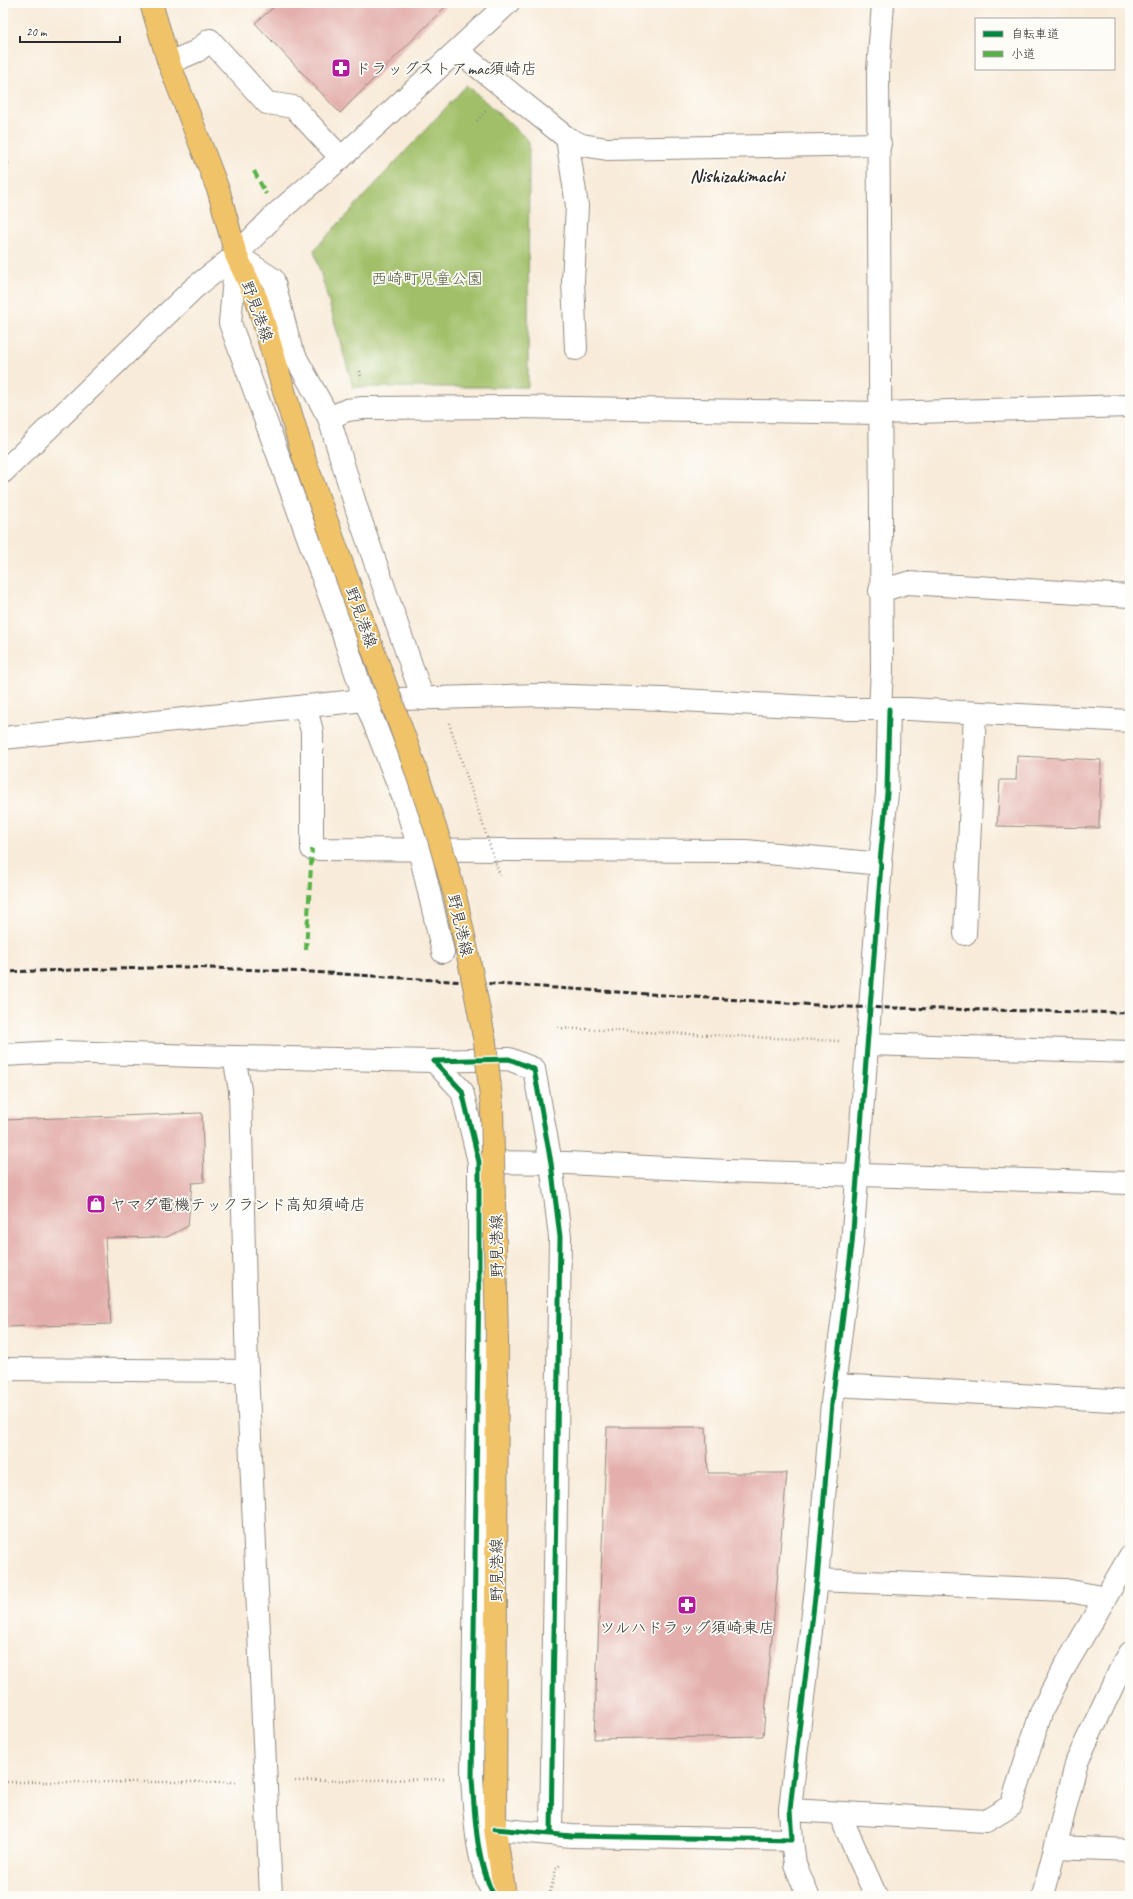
<svg xmlns="http://www.w3.org/2000/svg" width="1133" height="1899" viewBox="0 0 1133 1899" font-family="Caveat,'Klee One',sans-serif">
<rect width="100%" height="100%" fill="#fdfcf7"/>
<filter id="ink" filterUnits="userSpaceOnUse"><feTurbulence type="fractalNoise" baseFrequency=".025" numOctaves="2"/><feDisplacementMap in="SourceGraphic" scale="8" xChannelSelector="R" yChannelSelector="G"/><feConvolveMatrix kernelMatrix="1 2 1 2 8 2 1 2 1" color-interpolation-filters="sRGB"/></filter>
<filter id="wash" filterUnits="userSpaceOnUse"><feTurbulence type="fractalNoise" baseFrequency=".012" numOctaves="4" result="noise"/><feDisplacementMap in="SourceGraphic" scale="16" xChannelSelector="R" yChannelSelector="G"/><feGaussianBlur stdDeviation="0.9" result="paint"/><feColorMatrix in="noise" values="0 0 0 0 0 0 0 0 0 0 0 0 0 0 0 0 0 1.4 0 .05"/><feComposite in="paint" operator="in"/></filter>
<g filter="url(#wash)">
<rect width="100%" height="100%" fill="#f8ebd9"/>
<polygon fill="#a0bf68" stroke="#66754a" points="467,85 529,141 528,387 353,387 314,250"/>
<g id="blocks">
<g fill="#e3aeab">
<polygon points="270,3 449,3 340,113 255,23 274,7"/>
<polygon points="3,157 9,163 3,170"/>
<polygon points="1017,756 1101,760 1099,828 997,826 1000,780 1016,780"/>
<polygon points="202,1113 204,1182 192,1183 188,1226 167,1237 105,1238 111,1324 3,1327 3,1120"/>
<polygon points="607,1427 706,1427 708,1473 787,1473 763,1736 594,1739"/>
</g>
</g>
</g>
<g filter="url(#ink)">
<use href="#blocks" fill-opacity="0" stroke="#928b82" stroke-width="1"/>
<g fill="none" stroke-linecap="round" stroke-linejoin="round">
<defs>
<g id="minor">
<polyline points="458,51 567,138 582,145 607,149 880,144"/>
<polyline points="169,63 197,51 210,40 267,103 294,107 341,158"/>
<polyline points="567,138 577,206 573,281 576,349"/>
<polyline points="329,418 347,410 363,408 515,407 880,413 1130,406"/>
<polyline points="3,472 194,288 236,255 277,213 341,158 508,3"/>
<polyline points="880,591 907,583 1130,596"/>
<polyline points="423,699 357,510 329,418 291,349 273,279 236,255 230,323 339,622 365,700 404,799 419,849 443,952"/>
<polyline points="305,706 312,731 312,849 746,851 881,864"/>
<polyline points="880,709 882,670 878,71 883,3"/>
<polyline points="3,738 365,700 541,695 663,699 849,709 909,709 1130,721"/>
<polyline points="965,934 975,713"/>
<polyline points="868,1044 1130,1052"/>
<polyline points="3,1055 59,1052 234,1057"/>
<polyline points="479,1162 567,1163 726,1171 1130,1183"/>
<polyline points="3,1369 247,1371"/>
<polyline points="834,1385 1130,1401"/>
<polyline points="817,1580 1065,1590 1105,1598"/>
<polyline points="790,1810 986,1821 1011,1806 1042,1710 1063,1670 1130,1556"/>
<polyline points="839,1813 876,1896"/>
<polyline points="495,1829 572,1836 792,1840 790,1810 795,1764 817,1580 832,1403 852,1244 881,864 880,861 887,793 889,709"/>
<polyline points="792,1840 795,1864 808,1896"/>
<polyline points="1056,1847 1130,1850"/>
<polyline points="271,1896 247,1371 240,1090 234,1057 434,1061"/>
<path d="M494,1896C476,1860 475,1818 472,1778L479,1274V1162L462,1091L434,1061L509,1059L534,1069L551,1163L560,1237L551,1833"/>
<polyline points="1043,1896 1077,1761 1122,1666 1130,1653"/>
</g>
<g id="major">
<polyline points="151,3 169,63 219,192 236,255 257,300 304,458"/>
<polyline points="497,1341 495,1829 505,1896"/>
</g>
</defs>
<use href="#minor" stroke="#928b82" stroke-width="24"/>
<use href="#major" stroke="#928b82" stroke-width="24"/>
<g stroke="#928b82" stroke-width="2.5" stroke-dasharray="1 3" stroke-linecap="butt">
<polyline points="3,5 6,3"/>
<polyline points="477,121 486,111"/>
<polyline points="360,371 361,379"/>
<polyline points="558,1028 839,1041"/>
<polyline points="295,1781 444,1779"/>
<polyline points="3,1782 238,1782"/>
<polyline points="549,1896 556,1869 561,1864"/>
</g>
<use href="#minor" stroke="#fff" stroke-width="22"/>
<use href="#major" stroke="#f0c369" stroke-width="22"/>
<polyline stroke="#2b2b2b" stroke-width="3" stroke-dasharray="6 3" stroke-linecap="butt" points="3,972 186,967 312,972 847,1007 1130,1013"/>
<defs>
<polyline id="major-bridge" points="304,458 409,750 439,839 455,895 470,965 485,1042 492,1107 497,1341"/>
</defs>
<use href="#major-bridge" stroke="#928b82" stroke-width="24" stroke-linecap="butt"/>
<polyline stroke="#928b82" stroke-width="2.5" stroke-dasharray="1 3" stroke-linecap="butt" points="449,723 500,876"/>
<use href="#major-bridge" stroke="#f0c369" stroke-width="22"/>
<g stroke="#56b246" stroke-width="4" stroke-dasharray="8 4" stroke-linecap="butt">
<polyline points="254,171 266,194"/>
<polyline points="306,950 312,849"/>
</g>
<defs>
<g id="cycleway">
<polyline points="495,1829 572,1836 792,1840 790,1810 795,1764 817,1580 832,1403 852,1244 881,864 880,861 887,793 889,709"/>
<path d="M494,1896C476,1860 475,1818 472,1778L479,1274V1162L462,1091L434,1061L509,1059L534,1069L551,1163L560,1237L551,1833"/>
</g>
</defs>
<use href="#cycleway" stroke="#fdfcf7" stroke-width="8"/>
<use href="#cycleway" stroke="#00873e" stroke-width="5"/>
</g>
</g>
<defs>
<symbol id="pharmacy-square" viewBox="-11 -11 22 22"><rect x="-9" y="-9" width="18" height="18" rx="4" fill="#b5179e" stroke="#fdfcf7"/><path d="M-2-6h4v4h4v4h-4v4h-4v-4h-4v-4h4Z" fill="#fff"/></symbol>
<symbol id="shop-square" viewBox="-11 -11 22 22"><rect x="-9" y="-9" width="18" height="18" rx="4" fill="#b5179e" stroke="#fdfcf7"/><path d="M-5-2.5h2.3a2.7 3.5 0 0 1 5.4 0H5L5.5 6h-11ZM-1.5-2.5h3a1.5 2.3 0 0 0-3 0Z" fill="#fff"/></symbol>
</defs>
<g fill-rule="evenodd">
<use href="#pharmacy-square" x="330" y="57" width="22" height="22"/>
<use href="#shop-square" x="85" y="1193" width="22" height="22"/>
<use href="#pharmacy-square" x="676" y="1594" width="22" height="22"/>
</g>
<g text-anchor="middle" stroke-width="3.5" stroke-linejoin="round" paint-order="stroke">
<g font-size="16" fill="#2b2b2b" stroke="#fdfcf7" text-anchor="start">
<text x="355" y="74">ドラッグストアmac須崎店</text>
<text x="110" y="1210">ヤマダ電機テックランド高知須崎店</text>
<text x="687" y="1633" text-anchor="middle">ツルハドラッグ須崎東店</text>
</g>
<g font-size="16" fill="#545f40" stroke="#fdfcf7">
<text x="427" y="284">西崎町児童公園</text>
</g>
<g font-size="16" fill="#2b2b2b" stroke="#fdfcf7">
<text transform="translate(258 311) rotate(70)" y="6">野見港線</text>
<text transform="translate(362 617) rotate(70)" y="6">野見港線</text>
<text transform="translate(461 925) rotate(77)" y="6">野見港線</text>
<text transform="translate(496 1246) rotate(-91)" y="6">野見港線</text>
<text transform="translate(496 1570) rotate(-90)" y="6">野見港線</text>
</g>
<g font-size="18" font-weight="bold" fill="#2b2b2b" stroke="#fdfcf7">
<text x="737" y="182">Nishizakimachi</text>
</g>
</g>
<rect width="1133" height="1899" fill="none" stroke="#fdfcf7" stroke-width="16"/>
<rect x="975" y="18" width="140" height="52" fill="#fdfcf7" stroke="#a9a8a5"/>
<rect x="983" y="31" width="20" height="6" fill="#00873e" stroke="#a9a8a5"/>
<text x="1011" y="38" font-size="12" fill="#2b2b2b">自転車道</text>
<rect x="983" y="51" width="20" height="6" fill="#56b246" stroke="#a9a8a5"/>
<text x="1011" y="58" font-size="12" fill="#2b2b2b">小道</text>
<path d="M20 36v6h100v-6" fill="none" stroke="#2b2b2b" stroke-width="2"/>
<text x="26" y="36" font-size="12" fill="#2b2b2b" stroke="#fdfcf7" stroke-width="3" paint-order="stroke">20 m</text>
</svg>
